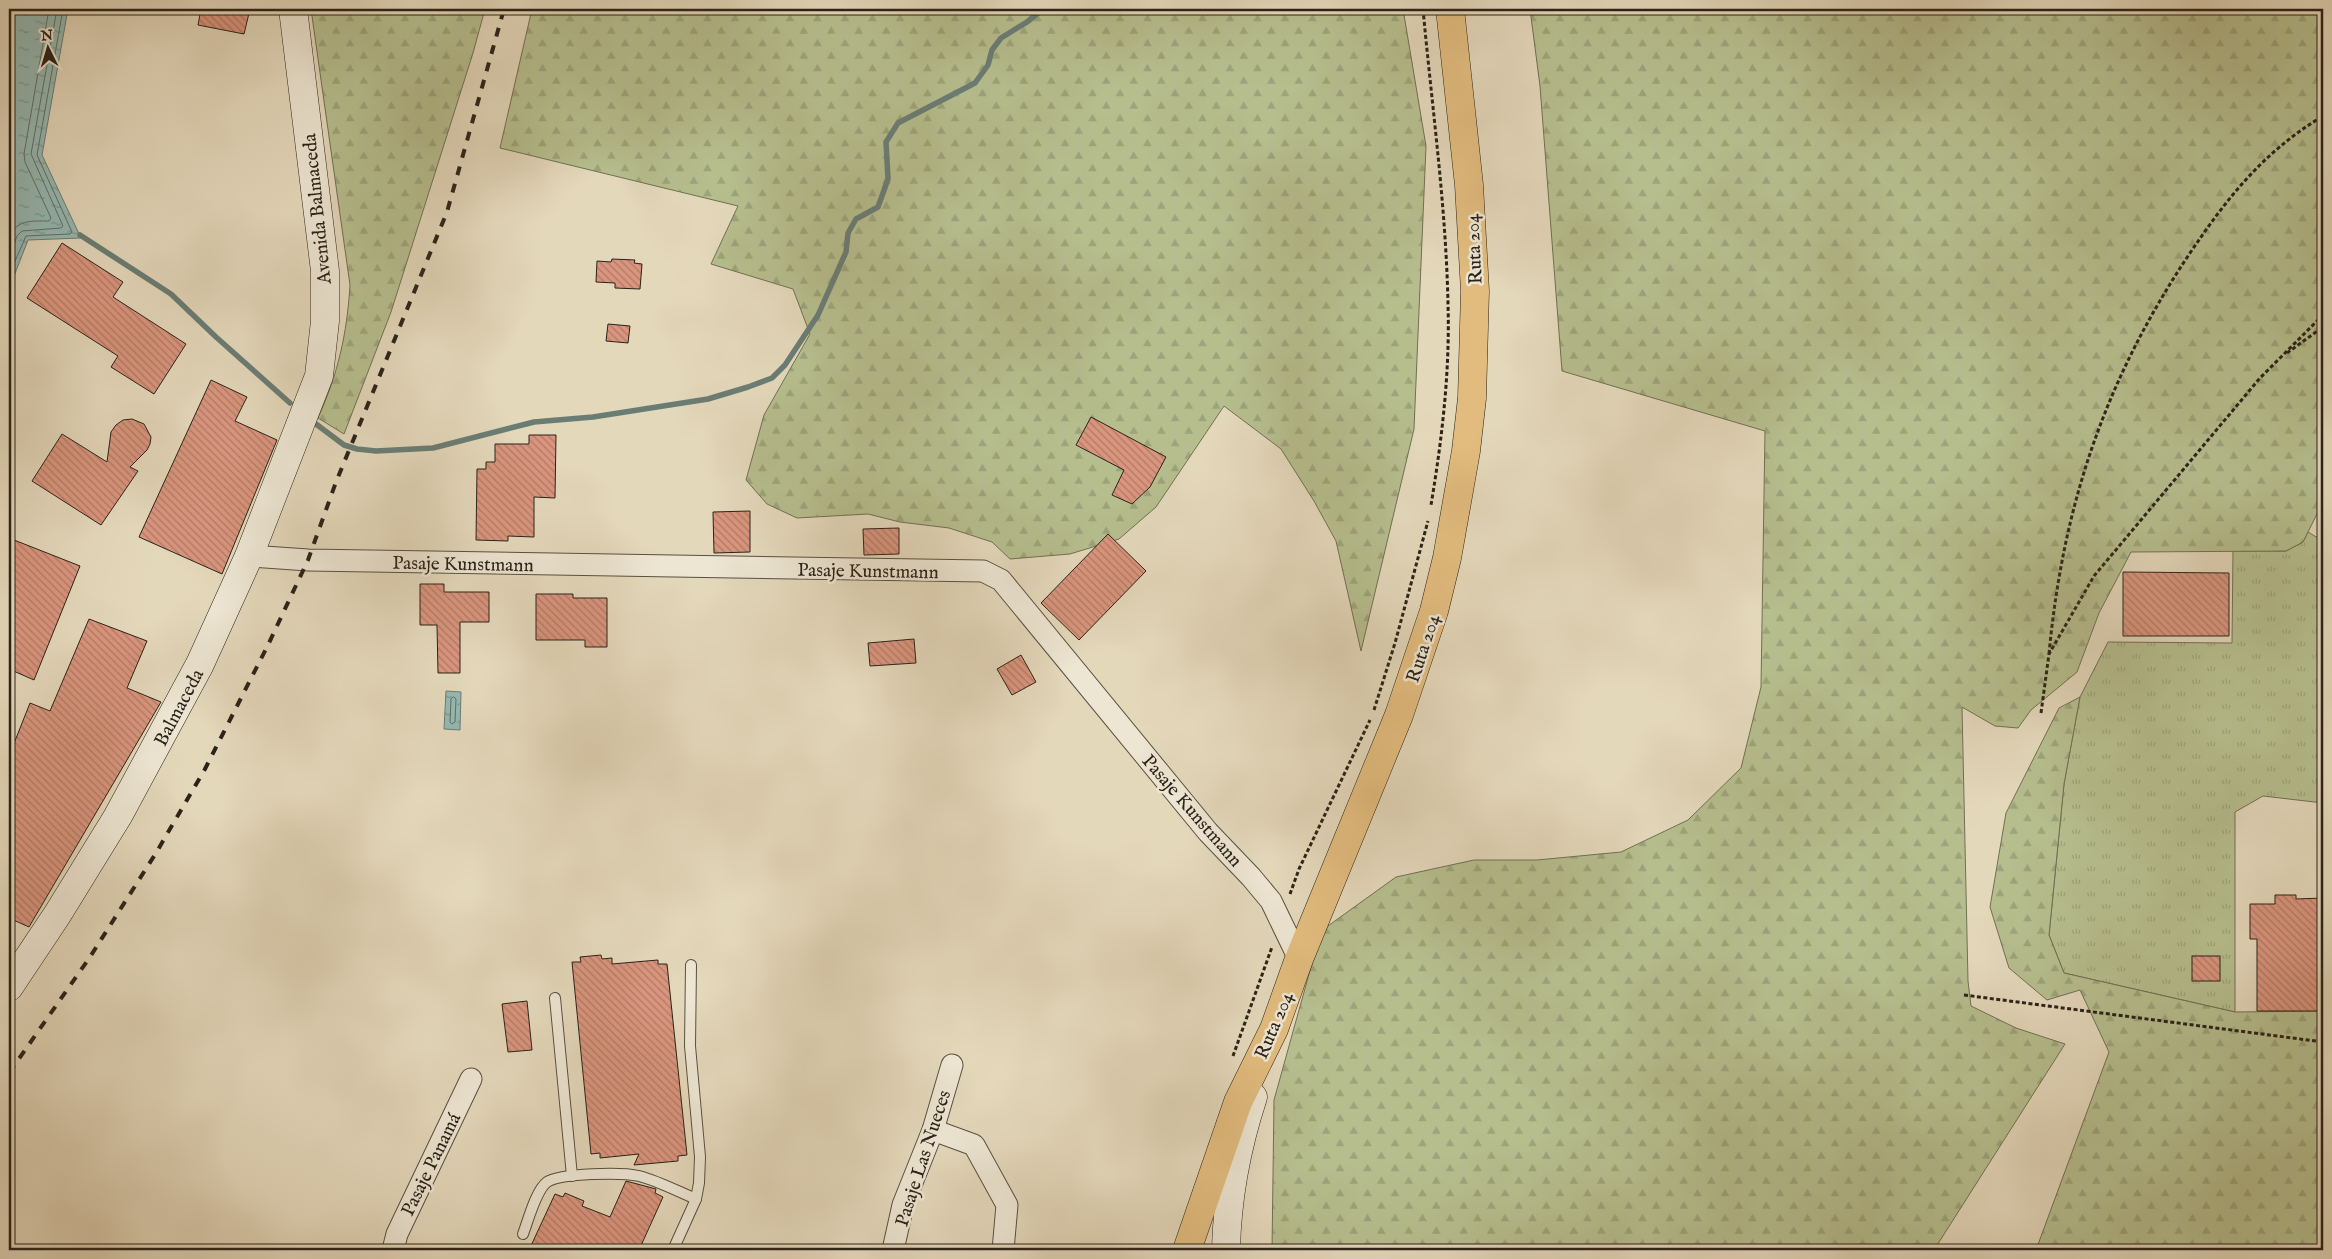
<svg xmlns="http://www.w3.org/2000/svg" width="2332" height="1259" viewBox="0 0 2332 1259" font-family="'IM FELL English',serif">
<defs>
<pattern id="grass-tufts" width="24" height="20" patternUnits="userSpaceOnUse" patternTransform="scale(1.25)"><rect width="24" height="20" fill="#b6be8e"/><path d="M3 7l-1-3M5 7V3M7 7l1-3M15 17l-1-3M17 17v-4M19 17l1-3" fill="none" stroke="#9da37a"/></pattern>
<pattern id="forest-firs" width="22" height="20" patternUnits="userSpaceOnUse" patternTransform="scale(1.25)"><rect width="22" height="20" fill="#b6be8e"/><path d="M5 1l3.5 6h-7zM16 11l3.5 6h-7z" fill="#9da37a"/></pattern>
<pattern id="water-ripples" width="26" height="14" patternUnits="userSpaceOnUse" patternTransform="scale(1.25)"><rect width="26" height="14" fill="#95b9b3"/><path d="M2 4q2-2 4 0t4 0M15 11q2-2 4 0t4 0" fill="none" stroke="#7a9691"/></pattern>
<pattern id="building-back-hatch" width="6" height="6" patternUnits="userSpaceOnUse" patternTransform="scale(1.25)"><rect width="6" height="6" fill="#da957e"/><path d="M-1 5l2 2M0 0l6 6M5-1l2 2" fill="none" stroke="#b17966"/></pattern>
</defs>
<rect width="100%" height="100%" fill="#e4d8bb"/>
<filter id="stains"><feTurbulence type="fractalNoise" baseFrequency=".004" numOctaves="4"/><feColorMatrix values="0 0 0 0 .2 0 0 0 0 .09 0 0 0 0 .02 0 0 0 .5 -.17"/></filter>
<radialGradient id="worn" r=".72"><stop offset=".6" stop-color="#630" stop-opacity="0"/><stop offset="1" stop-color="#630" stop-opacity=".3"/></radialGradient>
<polygon fill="url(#grass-tufts)" stroke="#707053" points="2308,532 2323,541 2323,803 2263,796 2235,812 2235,1012 2064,973 2049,935 2064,784 2080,697 2108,642 2232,643 2233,551 2286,551 2303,542"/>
<g fill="url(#forest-firs)" stroke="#707053">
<path d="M311,9H485L473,53L391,312L344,434L318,418C338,374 347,334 350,285Z"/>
<polygon points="532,9 1403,9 1426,146 1414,429 1361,651 1336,541 1314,501 1281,449 1224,406 1156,507 1119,539 1070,554 1010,559 992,542 949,528 900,522 868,514 797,518 767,504 746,480 764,415 810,334 793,289 711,264 738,206 500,148"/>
<polygon points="1530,9 2323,9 2323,502 2303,542 2286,551 2131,552 2099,613 2077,672 2031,710 2018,728 1995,726 1962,707 1968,981 1971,1006 2016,1028 2065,1044 1934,1250 1272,1250 1274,1100 1321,931 1396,877 1474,860 1537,860 1621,852 1688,820 1741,768 1761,687 1765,431 1562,371 1540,86"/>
<polygon points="2080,697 2064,784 2049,935 2064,973 2235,1012 2323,1011 2323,1250 2036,1250 2109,1052 2080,990 2047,1000 2009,968 1990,907 2006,813 2059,708"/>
</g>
<g fill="url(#water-ripples)" stroke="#6a7d75">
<polygon points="9,9 68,9 42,155 81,238 28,240 9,289"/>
<polygon points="446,691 461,692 460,730 444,729"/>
</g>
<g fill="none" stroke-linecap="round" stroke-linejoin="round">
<g stroke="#606e66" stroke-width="1">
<path d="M9,238C16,219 32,221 49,221L51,218L25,162L24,154L49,9"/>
<polyline points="9,258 17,236 22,231 61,228 63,226 31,154 57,9"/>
<polyline points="9,275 26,236 70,234 72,232 37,155 63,9"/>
<polygon points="454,697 456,699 455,722 452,724 450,722 451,699"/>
</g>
<g stroke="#6a7d75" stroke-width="5.5">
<polyline points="80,235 171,294 216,337 290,403"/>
<polyline points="316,424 344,445 357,449 376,451 433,448 534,422 593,417 708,399 748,387 772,378 785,365 818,315 846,252 848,233 856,219 878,207 888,179 886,142 898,123 975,83 988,65 992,50 1001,38 1027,22 1043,9"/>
</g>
</g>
<g fill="url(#building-back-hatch)" stroke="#2a2218">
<polygon points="201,9 250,9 244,34 198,25"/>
<polygon points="62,243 123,282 113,297 186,344 154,394 111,367 118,356 27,298"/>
<polygon points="612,259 635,260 634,263 642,264 640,289 615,288 615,283 596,282 597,261 611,262"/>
<polygon points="608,324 630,326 628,343 606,341"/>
<polygon points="211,380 247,397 235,421 277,440 222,574 139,537"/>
<polygon points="1091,417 1166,457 1150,487 1132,504 1112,495 1124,470 1076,445"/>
<polygon points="132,419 144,424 151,437 150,444 147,450 130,467 138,471 101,525 32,481 62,434 107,462 111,432 116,425 123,420"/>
<polygon points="529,435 556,435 555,498 534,497 534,537 508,536 508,541 476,540 477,469 486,469 486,462 495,462 495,444 529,444"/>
<polygon points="750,511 750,552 714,553 713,512"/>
<polygon points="899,528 899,554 864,555 863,529"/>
<polygon points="1108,534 1146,571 1079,640 1041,603"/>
<polygon points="9,538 80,566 34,680 9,669"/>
<polygon points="2123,572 2229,573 2229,636 2123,636"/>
<polygon points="420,584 444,584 444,592 489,592 489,622 460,622 460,673 438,673 437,625 420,625"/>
<polygon points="536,594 573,594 573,598 607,598 607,647 585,647 585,640 536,640"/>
<polygon points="89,619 147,641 127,688 161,702 29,927 9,918 9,756 30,703 50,711"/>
<polygon points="914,639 916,663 870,666 868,643"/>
<polygon points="1021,655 1036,682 1012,695 997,669"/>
<polygon points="2275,895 2296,895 2296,899 2323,898 2323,1011 2257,1011 2257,939 2250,939 2250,904 2275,904"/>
<polygon points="601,955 602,959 612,958 612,964 658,960 658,964 667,964 687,1155 678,1156 678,1161 634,1165 639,1154 600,1158 600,1153 591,1154 572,962 581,962 580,957"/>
<rect x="2192" y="956" width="28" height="25"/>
<polygon points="527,1001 532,1050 508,1052 502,1004"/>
<polygon points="626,1181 656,1189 655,1193 663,1197 639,1250 529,1250 555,1194 563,1197 565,1193 584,1201 582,1206 610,1217"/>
</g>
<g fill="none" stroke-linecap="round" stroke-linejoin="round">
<defs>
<g id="lane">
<polyline points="555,998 572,1176"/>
<path d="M523,1234C528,1221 536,1190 547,1182C561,1173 622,1172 639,1176C658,1181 677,1191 696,1199"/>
<polyline points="673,1250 696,1199 699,1183 700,1157 690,1046 691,965"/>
</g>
<g id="street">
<polyline points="249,556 308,560 983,571 1001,580 1208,832 1251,877 1271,901 1299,959"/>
<polyline points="933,1130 974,1145 1007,1205 1003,1250"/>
<polyline points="393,1250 397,1234 471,1079"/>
<polyline points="893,1250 903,1205 933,1130 952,1065"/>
</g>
<g id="secondary">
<polyline points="9,987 57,915 118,816 200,664 249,556 319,376 325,321 325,271 293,9"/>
<path d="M1226,1250C1227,1199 1237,1146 1253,1097"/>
</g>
<polyline id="primary" points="1187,1250 1238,1102 1274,1029 1299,959 1399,715 1434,611 1447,558 1466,451 1472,398 1475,291 1469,185 1450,9"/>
</defs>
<use href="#lane" stroke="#585041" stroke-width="12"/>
<use href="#street" stroke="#585041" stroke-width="23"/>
<use href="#secondary" stroke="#2a2218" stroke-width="29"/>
<use href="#primary" stroke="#2a2218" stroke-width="29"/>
<g stroke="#2a2218" stroke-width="3" stroke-dasharray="4 2.5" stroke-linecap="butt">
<path d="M1423,9C1432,107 1446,206 1448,304C1450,372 1442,439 1431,505"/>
<polyline points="2287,353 2323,327"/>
<path d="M2049,654C2063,505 2105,381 2188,256C2227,198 2263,152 2323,116"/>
<polyline points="1374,710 1395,643 1428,521"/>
<polyline points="2041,713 2049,654 2094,576 2260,378 2323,315"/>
<polyline points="1290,894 1299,869 1370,720"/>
<polyline points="1964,995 2323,1042"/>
<polyline points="1233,1056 1272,947"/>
</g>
<use href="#lane" stroke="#ede6d3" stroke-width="10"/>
<use href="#street" stroke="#ede6d3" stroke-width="21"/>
<use href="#secondary" stroke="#ede6d3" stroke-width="28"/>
<use href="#primary" stroke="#e2bc7e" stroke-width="28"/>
<polyline stroke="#2a2218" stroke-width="4" stroke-dasharray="9 9" stroke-linecap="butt" points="9,1073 90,957 156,853 205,769 268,645 308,560 336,482 447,212 504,9"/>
</g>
<g text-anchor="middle" stroke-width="5" stroke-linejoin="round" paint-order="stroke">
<g font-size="19" fill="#2a2218" stroke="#ede6d3">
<text transform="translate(316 209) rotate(-96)" y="7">Avenida Balmaceda</text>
<text transform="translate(1473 249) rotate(-93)" y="7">Ruta 204</text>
<text transform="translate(463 563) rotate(1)" y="7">Pasaje Kunstmann</text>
<text transform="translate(868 570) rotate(1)" y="7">Pasaje Kunstmann</text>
<text transform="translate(1422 648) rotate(-72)" y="7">Ruta 204</text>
<text transform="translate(178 707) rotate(-62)" y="7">Balmaceda</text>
<text transform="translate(1193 810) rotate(49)" y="7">Pasaje Kunstmann</text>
<text transform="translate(1273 1025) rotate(-67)" y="7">Ruta 204</text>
<text transform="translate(922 1158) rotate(-72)" y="7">Pasaje Las Nueces</text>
<text transform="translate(430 1164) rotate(-64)" y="7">Pasaje Panamá</text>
</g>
</g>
<rect width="2332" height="1259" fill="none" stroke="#e4d8bb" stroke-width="30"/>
<rect x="10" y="10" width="2312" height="1239" fill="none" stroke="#2a2218" stroke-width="2.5"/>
<rect x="15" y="15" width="2302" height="1229" fill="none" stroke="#2a2218"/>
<g transform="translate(48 48) rotate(355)" stroke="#ede6d3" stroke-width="4" paint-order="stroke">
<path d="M0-4L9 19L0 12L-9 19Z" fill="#2a2218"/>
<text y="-8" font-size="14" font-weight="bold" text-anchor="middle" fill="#2a2218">N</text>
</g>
<rect width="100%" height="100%" filter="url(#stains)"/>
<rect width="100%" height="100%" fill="url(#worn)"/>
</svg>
